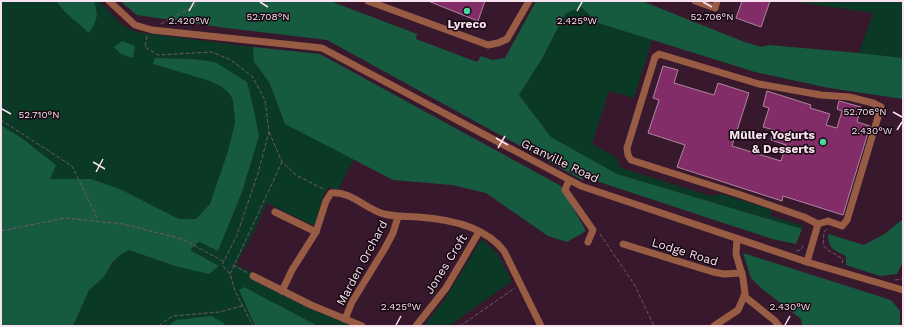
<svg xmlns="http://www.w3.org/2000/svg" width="904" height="327" viewBox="0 0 904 327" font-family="'Work Sans',sans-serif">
<rect width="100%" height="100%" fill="#37182c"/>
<g fill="#0a3926">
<polygon points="1,1 56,1 64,11 97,10 94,1 99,1 122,25 136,32 253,47 254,62 269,82 285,124 354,159 338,190 328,187 323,197 314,226 267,203 254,232 237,263 238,266 255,273 252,279 308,308 353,326 318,326 244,287 239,290 255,326 225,326 224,323 176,320 168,326 73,326 89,290 104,277 112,264 120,255 129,250 175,266 219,266 190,251 199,242 218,251 242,192 259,136 215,62 193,59 155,58 153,64 210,81 222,87 229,93 233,100 235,123 228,151 210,204 196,219 179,219 120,189 91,179 49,179 56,165 23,139 1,125"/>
<polygon points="789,1 903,1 903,58 859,53 873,13"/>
<polygon points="581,7 598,23 652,40 634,98 609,91 592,144 616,157 621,168 711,196 722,194 772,210 771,216 802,225 802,229 617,174 551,137 519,95 543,57 565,14"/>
<polygon points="482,239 498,254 512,281 449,326 424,326 445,299"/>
</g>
<g fill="#165b40">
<path d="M56,1H94C99,16 97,20 89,33L64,11Z"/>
<polygon points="120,1 330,1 417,34 416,39 477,62 481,56 492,60 505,58 536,1 642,1 742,41 761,47 769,45 859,53 903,58 903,99 829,88 755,72 598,23 581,7 565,14 543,57 519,95 551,137 617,174 802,229 796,244 772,239 581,176 584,181 327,40 226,28 137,15"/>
<polygon points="122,41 135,46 133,58 121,54 114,47"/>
<polygon points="253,47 320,54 561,186 586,231 567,242 548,236 486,193 452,185 393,180 285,124 269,82 254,62"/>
<polygon points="155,58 193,59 215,62 247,82 253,106 259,136 242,192 218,251 199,242 190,250 219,266 209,274 175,266 129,250 120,255 112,263 104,277 89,290 73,326 1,326 1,125 23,139 56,165 50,179 91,179 120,189 179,219 196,219 210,204 228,151 235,123 233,100 229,93 222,87 210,81 153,64"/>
<path d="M903,219V261L897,274L880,276L846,265V256C834,250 828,249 828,234L864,245L886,233Z"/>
<polygon points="743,253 891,300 900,311 900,324 898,326 802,326 801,319 761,288 751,278"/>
<polygon points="244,287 318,326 255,326 239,290"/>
<polygon points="211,316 224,323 225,326 168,326 176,320"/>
</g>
<g fill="#832d68" stroke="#ae869e">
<polygon points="428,1 485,1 478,21"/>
<polygon points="742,1 770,1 761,27 736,18"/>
<polygon points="663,66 678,70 674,83 714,95 718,83 749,93 732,146 781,161 786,145 771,140 774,130 763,127 769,108 763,106 767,91 811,105 810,108 830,114 826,125 837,128 842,111 837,109 839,101 861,107 857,122 870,126 843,215 783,196 782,201 677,167 685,145 648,133 659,100 653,98"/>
</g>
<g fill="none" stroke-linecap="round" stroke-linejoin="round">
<g stroke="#725668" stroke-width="1" stroke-dasharray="4 2" stroke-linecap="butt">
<polyline points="161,24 196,5 197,1"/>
<polyline points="147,36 145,47 158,55 212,52 231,60 252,76 265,100 269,132 258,173 237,235 222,265 230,274 235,291 253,326"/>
<polyline points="1,120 72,166 98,220"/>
<polyline points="269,132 282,162 296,175 325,190"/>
<polyline points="827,229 824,232 823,245 828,250 843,259 842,264"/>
<polyline points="1,231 65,218 123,224 182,239 223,261"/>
<polyline points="600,234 634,284 654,326"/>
<polyline points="796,251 801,250 803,245"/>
<polyline points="233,265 248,273"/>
<polyline points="230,274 282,162"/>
<polyline points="895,280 902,279 903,277"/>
<polyline points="159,326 165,321 173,316 219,312 242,306"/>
<polyline points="460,326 515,288"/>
</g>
<g stroke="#985b43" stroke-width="7">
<polyline points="109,1 135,25 152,30 322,48 581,186 807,262 903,290"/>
<polyline points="368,1 488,45 498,43 507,39 529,1"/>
<polyline points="695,1 715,8 717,1"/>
<polygon points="659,54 759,84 821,95 849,97 873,103 881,107 847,220 842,226 828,221 818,224 804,217 738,194 631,160 628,155 627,148 655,57"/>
<polyline points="569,180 565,190 593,230 588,242"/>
<polyline points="275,212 316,232"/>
<polyline points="623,244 713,272 724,274 742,273"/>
<polyline points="807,262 818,224"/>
<polyline points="253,276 311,305 362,326"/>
<path d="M282,291L292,270L316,232L326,201L331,193C351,191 366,209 384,214C396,217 406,216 418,217C448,219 485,226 504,251L541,326"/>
<polyline points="744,296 774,320 779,326"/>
<polyline points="345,319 352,302 385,248 393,233 398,217"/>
<polyline points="416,326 446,288 479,232"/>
<polyline points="714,326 738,310 745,294 743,278 736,254 737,239"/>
</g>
</g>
<path fill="none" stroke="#f9e2ef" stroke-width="1.5" d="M260,2L268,7M703,2L712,7M189,11L194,2M577,11L582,2M2,109L11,114M893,112L902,117M897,130L902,122M496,138L508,145M498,148L505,136M93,162L105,169M96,172L103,159M396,325L401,316M785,325L790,316"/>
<g fill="#4bd49b" stroke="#160811" stroke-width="1.5">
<circle cx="467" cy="11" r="4"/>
<circle cx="823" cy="142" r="4"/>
</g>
<g text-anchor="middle" stroke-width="3" stroke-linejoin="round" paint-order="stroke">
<g font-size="12" font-weight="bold" fill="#f9e2ef" stroke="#160811">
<text x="467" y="28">Lyreco</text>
<text x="815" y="139" text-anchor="end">Müller Yogurts<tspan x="815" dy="14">&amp; Desserts</tspan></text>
</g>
<g font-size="12" fill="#f9e2ef" stroke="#160811">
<text transform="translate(560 161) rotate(26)" y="4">Granville Road</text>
<text transform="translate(685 252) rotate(17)" y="4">Lodge Road</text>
<text transform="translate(362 263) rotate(-62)" y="4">Marden Orchard</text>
<text transform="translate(446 264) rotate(-58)" y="4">Jones Croft</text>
</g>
</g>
<g font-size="10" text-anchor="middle" fill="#f9e2ef" stroke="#160811" stroke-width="3" stroke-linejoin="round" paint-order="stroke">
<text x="268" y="20">52.708°N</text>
<text x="712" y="20">52.706°N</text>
<text x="189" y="24">2.420°W</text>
<text x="577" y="24">2.425°W</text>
<text x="865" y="115">52.706°N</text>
<text x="39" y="118">52.710°N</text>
<text x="872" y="134">2.430°W</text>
<text x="401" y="310">2.425°W</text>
<text x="790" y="310">2.430°W</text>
</g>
<rect width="904" height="327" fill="none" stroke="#f9e2ef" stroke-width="4"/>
</svg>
